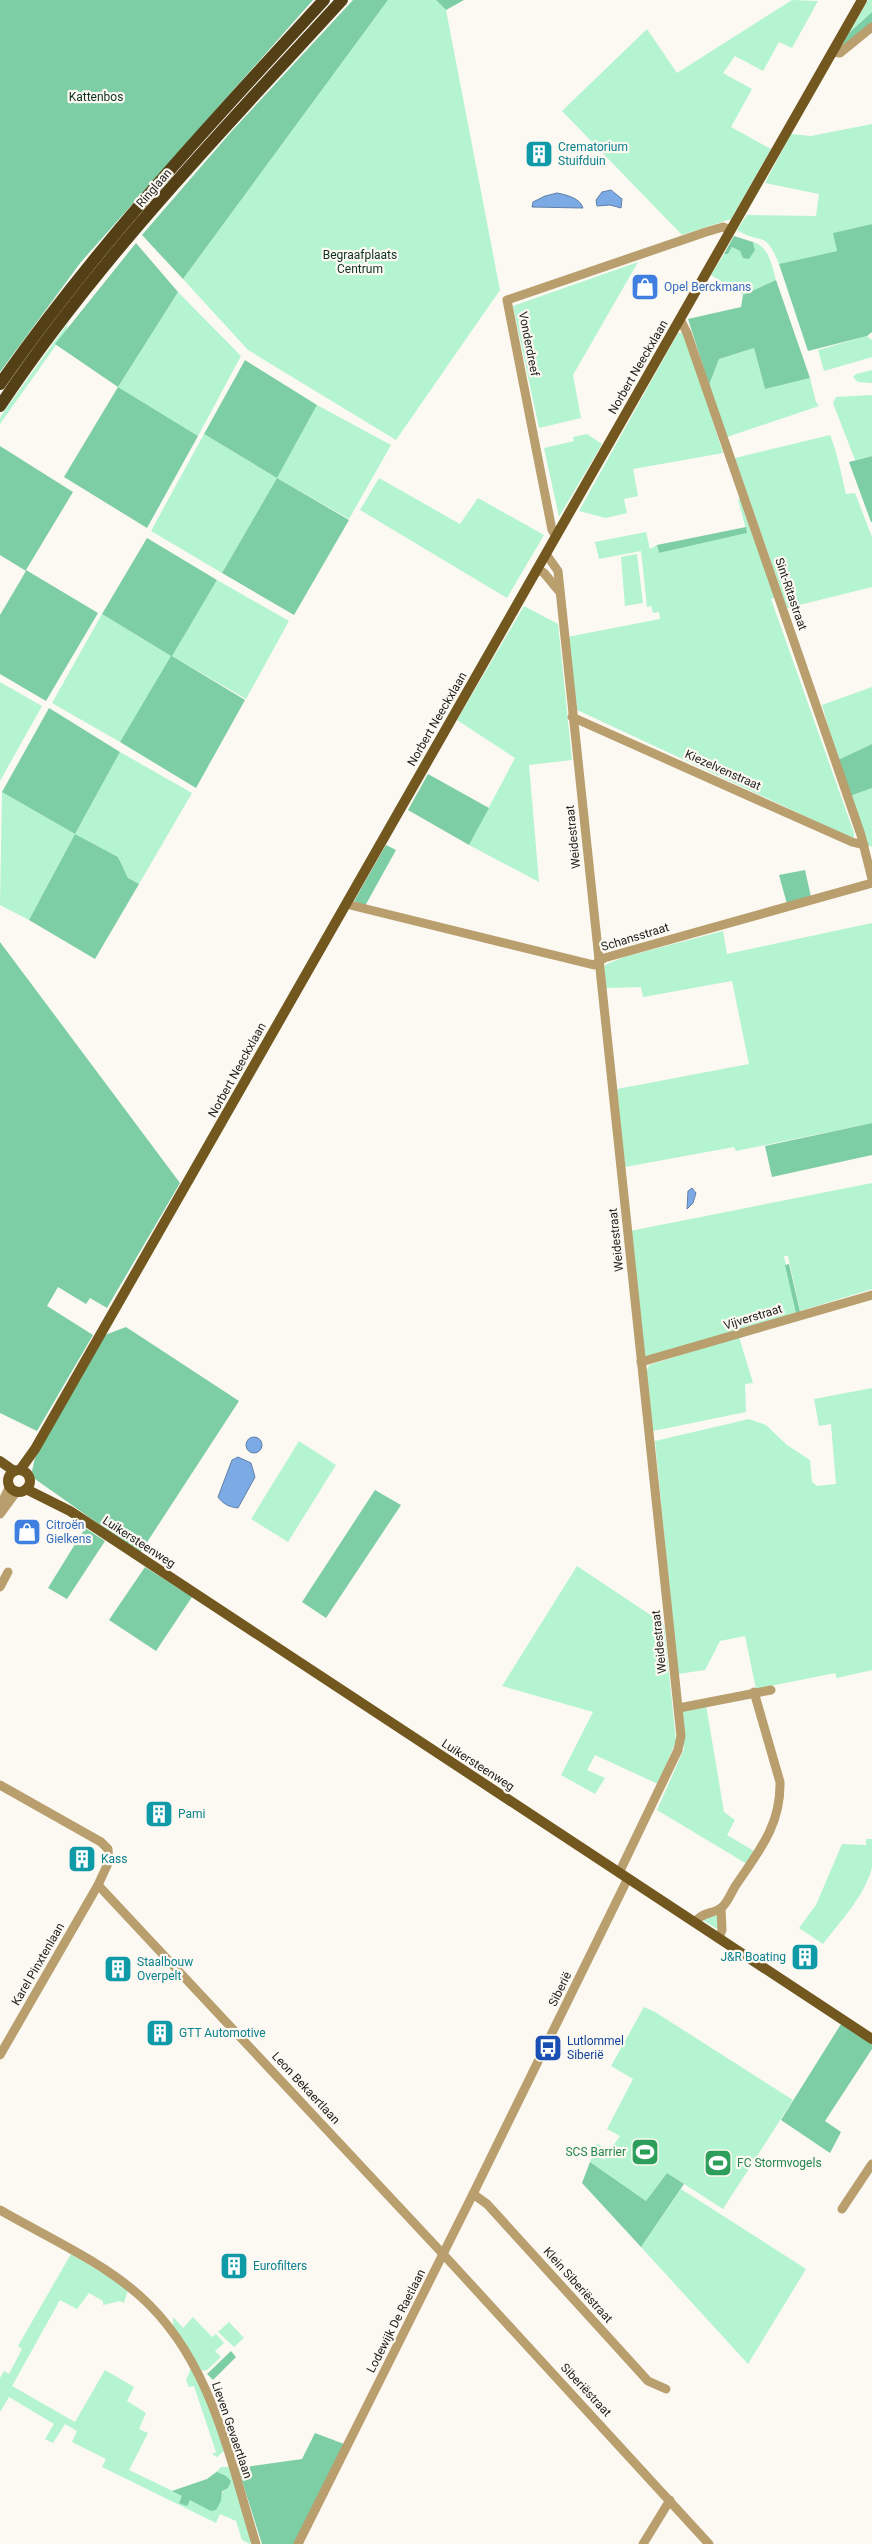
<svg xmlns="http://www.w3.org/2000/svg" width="872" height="2544" viewBox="0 0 872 2544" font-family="Roboto,sans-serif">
<rect width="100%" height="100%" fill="#fbf9f2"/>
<g fill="#b4f4d1">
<polygon points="388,0 436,0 446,10 500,290 396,440 248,350 183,279"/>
<polygon points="792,0 818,1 792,48 779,42 763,71 735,56 723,73 752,89 731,127 771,149 731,219 682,235 562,111 647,29 677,73"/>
<polygon points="868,0 872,0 872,12 849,33"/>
<path d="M872,124V224L834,233L837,251L779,264C765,229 761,245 737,230L747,215L816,216L819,194L765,183L791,134L811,136Z"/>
<path d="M753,242C769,246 772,266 776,280L743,295L711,275L724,254H728L732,247L740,251L755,250Z"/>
<polygon points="638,262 573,375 581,418 539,428 513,306"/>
<polygon points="178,292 241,356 198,436 118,387"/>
<polygon points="68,323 66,331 0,424 0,418 5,410"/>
<polygon points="678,333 685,333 723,453 633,469 638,496 624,499 627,513 606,518 579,511"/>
<polygon points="867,336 872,340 872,357 824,371 818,350"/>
<polygon points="754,348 765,389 810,378 816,402 819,406 727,437 709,385 719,359"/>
<polygon points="872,370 872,383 858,382 853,377 856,374"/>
<polygon points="872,395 872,456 855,460 833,403 836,397"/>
<polygon points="317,405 391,445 349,519 277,478 222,573 151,531 204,434 277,478"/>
<polygon points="587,434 602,444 559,517 544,448 574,441 573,437"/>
<path d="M830,435C838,455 841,474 846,494L855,493L872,537V587L787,608L735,458Z"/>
<polygon points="379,478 460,524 478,498 544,535 507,598 360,510"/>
<polygon points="738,499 741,499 775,597 771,599 854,833 854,837 852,838 575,709 567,637 660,619 659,612 653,613 651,606 647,607 641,551 599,559 595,542 646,532 650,549 657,545 659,553 747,533"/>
<polygon points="637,554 643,603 625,606 621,557"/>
<polygon points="217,580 289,621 246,699 172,656 120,742 52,703 102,614 171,656"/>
<polygon points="524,606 558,624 572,760 529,765 539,882 469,845 515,758 457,720"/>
<polygon points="0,682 42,706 0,781"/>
<polygon points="872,687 872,744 838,760 822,705"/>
<polygon points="120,752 192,793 139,884 128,878 118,857 75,834 29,920 0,905 2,792 75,834"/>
<polygon points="872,788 872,847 868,845 850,796"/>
<polygon points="872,923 872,1123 736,1151 734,1147 625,1167 617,1089 749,1064 732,981 643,997 641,987 606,988 603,971 605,965 624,957 723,931 727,954"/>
<polygon points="872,1183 872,1289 800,1311 788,1256 784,1256 796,1313 644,1358 630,1231"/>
<polygon points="739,1337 753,1383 745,1384 746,1412 653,1431 646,1373 649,1365"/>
<polygon points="872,1388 872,1670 837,1678 835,1673 756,1689 745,1636 720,1641 705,1670 678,1674 655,1441 749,1419 766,1425 787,1445 810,1460 812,1482 817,1486 836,1484 831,1424 819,1426 814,1399"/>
<polygon points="299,1441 336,1465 288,1542 251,1519"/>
<polygon points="577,1566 664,1624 676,1741 658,1784 595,1755 587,1770 605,1778 595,1794 561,1775 593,1712 502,1686"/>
<polygon points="706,1705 724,1812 735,1820 727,1835 754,1851 747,1864 657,1810 684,1749 683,1711"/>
<path d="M866,1839H872C872,1848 872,1858 872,1867C865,1896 841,1920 823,1944L799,1928L816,1905L842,1844L866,1845Z"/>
<polygon points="719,1911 719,1927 717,1929 703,1920"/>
<polygon points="644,2007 655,2012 793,2100 723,2209 667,2173 646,2201 590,2162 597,2143 607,2151 601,2163 620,2136 607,2129 633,2079 611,2066"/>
<polygon points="681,2189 806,2269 748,2364 641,2247"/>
<polygon points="71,2254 106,2275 128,2290 124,2303 120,2301 103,2305 103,2301 89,2293 77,2309 60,2300 12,2386 75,2422 105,2370 134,2387 127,2401 146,2413 139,2429 148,2433 129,2470 183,2496 179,2503 190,2500 220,2498 223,2491 217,2472 221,2467 230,2467 252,2540 250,2544 242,2540 236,2521 220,2514 216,2523 102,2467 106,2459 72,2442 77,2431 65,2424 53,2443 45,2439 54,2424 9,2397 0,2412 0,2378 4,2371 9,2374 22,2349 18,2346"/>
<polygon points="173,2317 183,2328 193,2317 212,2337 216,2334 224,2343 215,2351 221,2357 207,2370 202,2371 173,2328"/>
<polygon points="229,2322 244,2338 234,2347 218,2332"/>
<polygon points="192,2366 208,2400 224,2451 217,2457 212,2454 216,2452 194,2386 189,2387 186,2380"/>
</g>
<g fill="#7dcea5">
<polygon points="0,0 313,0 81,262 0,372"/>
<polygon points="353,0 388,0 183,279 142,235 231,132"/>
<polygon points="436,0 464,0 446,10"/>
<polygon points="872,12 872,23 840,49 849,33"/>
<polygon points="872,224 872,332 867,336 808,351 779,264 837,251 833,233"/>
<polygon points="734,236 753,242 755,250 749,259 743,258 740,251 732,247 728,254 724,254"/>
<polygon points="136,243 178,292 118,387 198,436 147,528 64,477 118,387 55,344"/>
<polygon points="776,280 810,378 765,389 754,348 719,359 709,385 688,319 741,307 743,295"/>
<polygon points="245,360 317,405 277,478 349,520 294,615 222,573 277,478 204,434"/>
<polygon points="0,446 73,492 26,570 98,613 46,701 0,674 0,615 26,571 0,555"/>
<polygon points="872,456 872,522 871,522 849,462"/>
<polygon points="746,527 747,533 659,553 657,545"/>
<polygon points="147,538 217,580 172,656 245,700 196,788 120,742 171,656 102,614"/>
<polygon points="49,708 120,752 75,834 118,857 128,878 139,884 95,959 29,920 75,834 2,792"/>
<polygon points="872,744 872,788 850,796 838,760"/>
<polygon points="428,774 489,808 469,845 408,810"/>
<polygon points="386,845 396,850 365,906 354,901"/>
<polygon points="805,870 811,897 787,904 779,875"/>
<polygon points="0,942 180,1183 107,1308 90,1298 86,1304 58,1287 47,1306 93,1335 37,1431 0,1413"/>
<polygon points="872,1123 872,1155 772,1177 765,1146"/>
<polygon points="789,1264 800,1312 796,1313 785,1265"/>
<polygon points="126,1327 239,1401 140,1553 35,1479 32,1471 35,1458 105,1335"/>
<polygon points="375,1490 401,1505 326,1618 302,1602"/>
<polygon points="85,1528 105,1541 67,1599 48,1588"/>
<polygon points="145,1567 192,1597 156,1651 109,1620"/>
<polygon points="841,2024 872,2044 872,2049 825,2121 841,2132 830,2153 781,2120"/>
<polygon points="590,2162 646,2201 667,2173 684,2184 641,2247 582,2183"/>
<polygon points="231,2351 236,2357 213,2380 207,2374"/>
<polygon points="315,2433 344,2444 295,2544 262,2544 238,2468 302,2459"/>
<polygon points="219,2470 217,2472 226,2476 231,2481 228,2488 222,2491 221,2501 216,2510 211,2511 190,2500 187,2506 179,2503 182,2496 172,2491 207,2479"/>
</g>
<g fill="#7caae5" stroke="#6080a9">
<polygon points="611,190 622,199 621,208 610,205 597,206 596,200 602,192"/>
<path d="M557,193C567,195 580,198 583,208L532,207L533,202L545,196Z"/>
<polygon points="692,1188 696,1193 693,1203 687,1209 688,1191"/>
<circle cx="254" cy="1445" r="8"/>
<path d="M238,1457L251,1463L255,1477L238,1508C229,1507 223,1504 218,1497L232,1460Z"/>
</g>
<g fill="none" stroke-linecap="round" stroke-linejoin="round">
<g stroke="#b99e6e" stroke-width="9">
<polyline points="832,52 840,53 872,27"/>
<polyline points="680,319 687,333 861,835 872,879"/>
<polyline points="556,536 552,530 507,300 706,232 723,227 730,230"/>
<polyline points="546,554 558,571 681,1736 678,1750 619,1873"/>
<polyline points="537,569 544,573 559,591"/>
<polyline points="572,717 852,842 864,845"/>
<polyline points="346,904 594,965 604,958 872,883"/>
<polyline points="641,1362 872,1295"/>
<polyline points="0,1506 10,1486"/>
<polyline points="0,1514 17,1491"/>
<polyline points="0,1587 8,1572"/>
<polyline points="679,1708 771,1690"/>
<polyline points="0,1785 101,1842 108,1849 109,1861 98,1885 0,2055"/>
<polyline points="98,1885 443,2254 709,2544"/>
<path d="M695,1922C702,1912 713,1914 721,1908C727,1904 732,1891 736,1885C759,1851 781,1825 780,1782L754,1692"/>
<polyline points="719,1938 722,1930 721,1908"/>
<polyline points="473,2194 487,2204 648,2381 666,2389"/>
<polyline points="842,2209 872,2164"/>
<path d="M0,2210C45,2236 101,2261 140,2296C211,2359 229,2457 256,2544"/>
<polyline points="298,2544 473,2194 628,1878"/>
<polyline points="643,2544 670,2500"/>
</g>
<g stroke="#72571e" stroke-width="10">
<polyline points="0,1461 14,1471"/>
<polyline points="20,1470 35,1449 67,1393 862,0"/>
<circle cx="19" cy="1481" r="11"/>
<polyline points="26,1489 70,1511 872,2039"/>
</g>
<g stroke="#544016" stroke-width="12">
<path d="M0,384C96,246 211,123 324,0"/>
<path d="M0,406C98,259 223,130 342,0"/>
</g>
</g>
<defs>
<symbol id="building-square" viewBox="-11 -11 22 22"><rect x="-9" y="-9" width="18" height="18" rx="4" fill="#0f9aa8" stroke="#fbf9f2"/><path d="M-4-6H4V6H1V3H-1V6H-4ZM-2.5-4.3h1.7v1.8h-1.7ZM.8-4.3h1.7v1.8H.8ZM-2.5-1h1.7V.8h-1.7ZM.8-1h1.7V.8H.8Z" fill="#fff"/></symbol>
<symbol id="shop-square" viewBox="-11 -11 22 22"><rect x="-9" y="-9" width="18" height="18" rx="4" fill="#3f7fe0" stroke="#fbf9f2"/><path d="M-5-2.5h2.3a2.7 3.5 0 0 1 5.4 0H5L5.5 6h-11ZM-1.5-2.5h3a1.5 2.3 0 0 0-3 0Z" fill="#fff"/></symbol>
<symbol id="bus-square" viewBox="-11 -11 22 22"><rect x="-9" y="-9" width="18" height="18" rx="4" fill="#1a4fb4" stroke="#fbf9f2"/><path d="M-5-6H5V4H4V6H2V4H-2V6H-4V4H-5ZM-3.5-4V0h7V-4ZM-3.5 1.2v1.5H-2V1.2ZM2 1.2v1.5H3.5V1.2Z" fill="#fff"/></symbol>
<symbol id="stadium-square" viewBox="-11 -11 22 22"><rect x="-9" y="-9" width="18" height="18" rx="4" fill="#2e9e5b" stroke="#fbf9f2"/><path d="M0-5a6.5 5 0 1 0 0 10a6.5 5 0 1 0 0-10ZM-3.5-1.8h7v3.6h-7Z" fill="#fff"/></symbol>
</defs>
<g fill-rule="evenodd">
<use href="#building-square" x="523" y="138" width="32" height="32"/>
<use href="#shop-square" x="629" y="271" width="32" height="32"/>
<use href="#shop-square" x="11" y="1516" width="32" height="32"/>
<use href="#building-square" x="143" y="1798" width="32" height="32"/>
<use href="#building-square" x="66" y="1843" width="32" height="32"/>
<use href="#building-square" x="789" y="1941" width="32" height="32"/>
<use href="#building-square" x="102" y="1953" width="32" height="32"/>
<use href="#building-square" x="144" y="2017" width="32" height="32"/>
<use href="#bus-square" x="532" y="2032" width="32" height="32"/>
<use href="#stadium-square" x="629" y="2136" width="32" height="32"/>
<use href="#stadium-square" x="702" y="2147" width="32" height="32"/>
<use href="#building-square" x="218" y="2250" width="32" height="32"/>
</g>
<g text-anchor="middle" stroke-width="4.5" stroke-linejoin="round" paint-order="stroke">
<g font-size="12" fill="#0d3121" stroke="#fbf9f2">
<text x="96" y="101">Kattenbos</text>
<text x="360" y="259">Begraafplaats<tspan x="360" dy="14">Centrum</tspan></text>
</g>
<g font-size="12" fill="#0d838f" stroke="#fbf9f2" text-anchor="start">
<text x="558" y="151">Crematorium<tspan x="558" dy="14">Stuifduin</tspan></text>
<text x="178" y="1818">Pami</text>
<text x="101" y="1863">Kass</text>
<text x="786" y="1961" text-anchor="end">J&amp;R Boating</text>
<text x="137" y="1966">Staalbouw<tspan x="137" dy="14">Overpelt</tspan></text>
<text x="179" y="2037">GTT Automotive</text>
<text x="253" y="2270">Eurofilters</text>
</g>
<g font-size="12" fill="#1f1e1c" stroke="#fbf9f2">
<text transform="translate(154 188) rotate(-49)" y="4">Ringlaan</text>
<text transform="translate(529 344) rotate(79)" y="4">Vonderdreef</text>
<text transform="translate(638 367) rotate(-60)" y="4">Norbert Neeckxlaan</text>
<text transform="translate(791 594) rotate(71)" y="4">Sint-Ritastraat</text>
<text transform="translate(437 719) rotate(-60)" y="4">Norbert Neeckxlaan</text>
<text transform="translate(723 770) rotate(24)" y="4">Kiezelvenstraat</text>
<text transform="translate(573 837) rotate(-96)" y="4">Weidestraat</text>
<text transform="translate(635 937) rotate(-17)" y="4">Schansstraat</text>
<text transform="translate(237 1070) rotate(-61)" y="4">Norbert Neeckxlaan</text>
<text transform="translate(616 1240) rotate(-96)" y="4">Weidestraat</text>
<text transform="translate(753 1317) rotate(-17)" y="4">Vijverstraat</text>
<text transform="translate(139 1542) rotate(33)" y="4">Luikersteenweg</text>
<text transform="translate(659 1642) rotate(-96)" y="4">Weidestraat</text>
<text transform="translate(478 1765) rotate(33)" y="4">Luikersteenweg</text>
<text transform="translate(38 1964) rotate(-60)" y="4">Karel Pinxtenlaan</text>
<text transform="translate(560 1989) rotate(-64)" y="4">Siberië</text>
<text transform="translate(306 2088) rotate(47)" y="4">Leon Bekaertlaan</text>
<text transform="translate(578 2285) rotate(48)" y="4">Klein Siberiëstraat</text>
<text transform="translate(396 2321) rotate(-63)" y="4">Lodewijk De Raetlaan</text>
<text transform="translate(586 2390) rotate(47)" y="4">Siberiëstraat</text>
<text transform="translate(232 2430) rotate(71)" y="4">Lieven Gevaertlaan</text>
</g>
<g font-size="12" fill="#366cbe" stroke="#fbf9f2" text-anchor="start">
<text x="664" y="291">Opel Berckmans</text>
<text x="46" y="1529">Citroën<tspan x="46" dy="14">Gielkens</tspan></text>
</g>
<g font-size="12" fill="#164399" stroke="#fbf9f2" text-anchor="start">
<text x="567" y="2045">Lutlommel<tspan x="567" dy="14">Siberië</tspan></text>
</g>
<g font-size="12" fill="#27864d" stroke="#fbf9f2" text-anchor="end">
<text x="626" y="2156">SCS Barrier</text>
<text x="737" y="2167" text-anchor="start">FC Stormvogels</text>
</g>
</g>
</svg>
